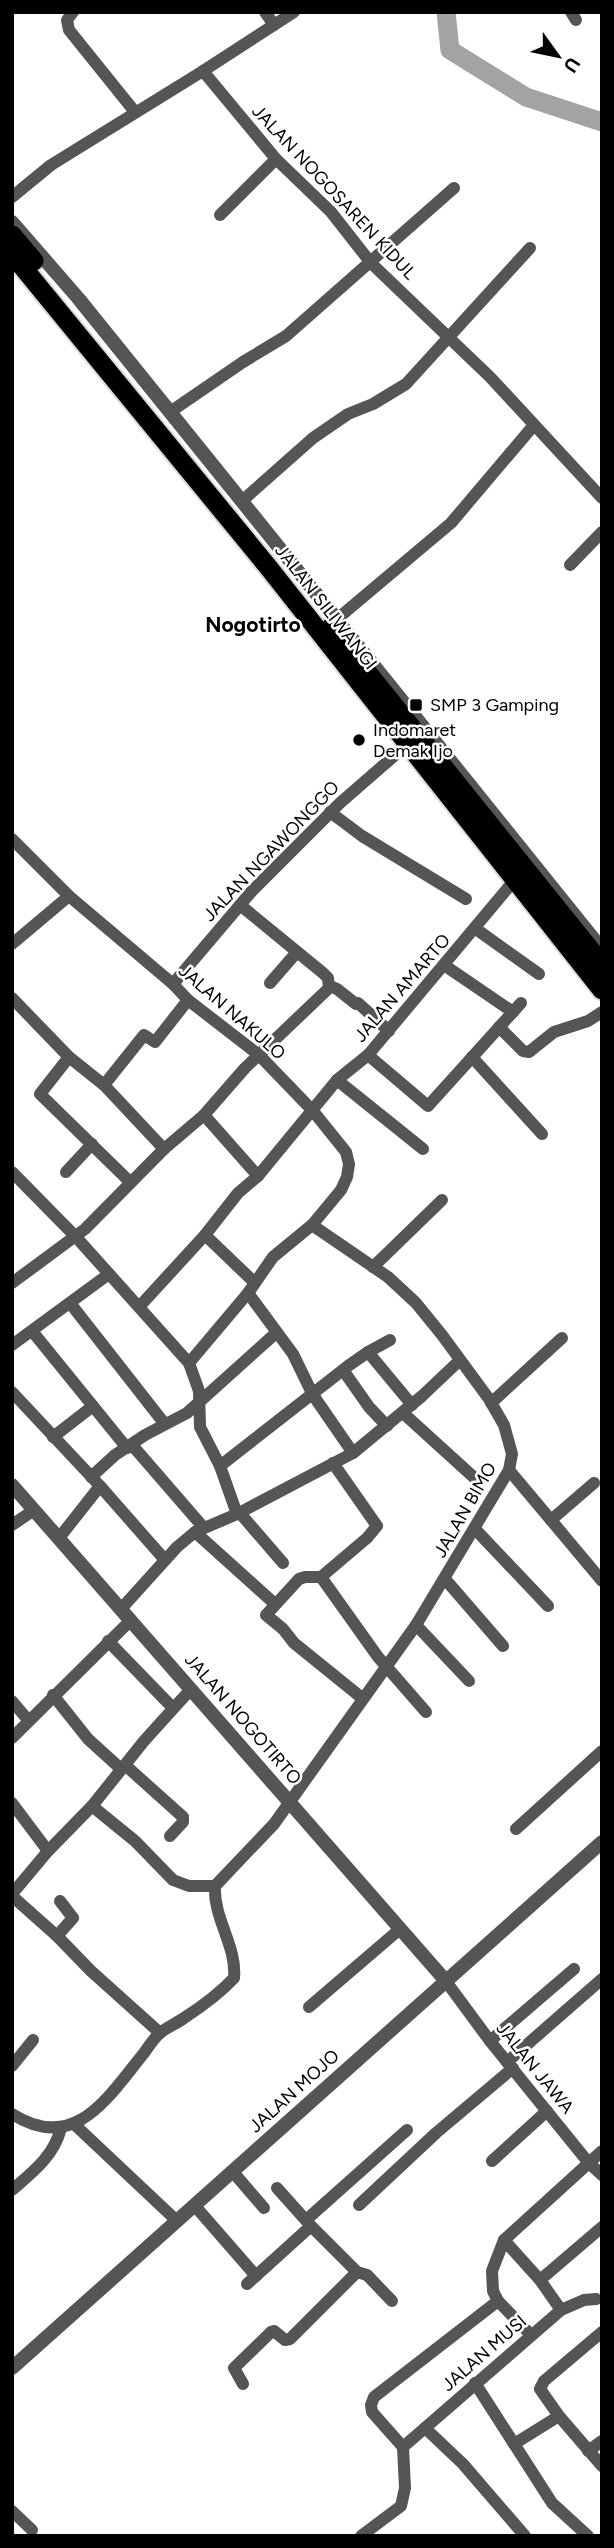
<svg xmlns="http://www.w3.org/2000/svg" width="614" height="2548" viewBox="0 0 614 2548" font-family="Figtree,sans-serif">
<rect width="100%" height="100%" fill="#fff"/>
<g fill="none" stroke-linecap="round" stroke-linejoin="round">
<polyline stroke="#a3a3a3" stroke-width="19" points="446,12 450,50 526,97 602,122"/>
<defs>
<g id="trunk">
<polyline points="12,235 34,261"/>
<polyline points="12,254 269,568 602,990"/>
<polyline points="331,627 602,964"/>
</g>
</defs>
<use href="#trunk" stroke="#dbdbdb" stroke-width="23"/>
<g stroke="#555" stroke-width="12">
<polyline points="73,12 67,20 69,30 135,112"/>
<polyline points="265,12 274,25"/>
<polyline points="571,12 576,20"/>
<polyline points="203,71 294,12"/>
<polyline points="12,197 51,165 203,71 276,159 331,212 371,263 490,377 602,498"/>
<polyline points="220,215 276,159"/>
<polyline points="170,412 243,362 286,336 454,188"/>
<polyline points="242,501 313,438 348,414 373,404 406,384 530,248"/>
<polyline points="570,565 602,532"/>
<polyline points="337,619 451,523 534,425"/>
<polyline points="330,812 362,836 466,899"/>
<polyline points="12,839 69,896 173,984 188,1000 259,1055 313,1111 346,1152 349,1164 347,1177 341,1190 312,1225 273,1257 248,1293 189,1363"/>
<polyline points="476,929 539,974"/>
<polyline points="12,944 69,896"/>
<polyline points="444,965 513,1012"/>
<polyline points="270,983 297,952"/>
<polyline points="173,984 252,891 340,803 402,749"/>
<polyline points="330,986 337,989 356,1004 358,1003 389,1031"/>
<polyline points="12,998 69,1057 104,1085 164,1149"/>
<polyline points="499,1027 523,1051 529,1052 554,1032 588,1021 602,1012"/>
<polyline points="368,1055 428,1106 521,1003"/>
<polyline points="69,1057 40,1094 130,1182"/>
<polyline points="472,1057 542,1134"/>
<polyline points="337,1080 423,1149"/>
<polyline points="104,1085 144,1035 155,1042 188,1000"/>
<polyline points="204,1115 258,1176"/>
<polyline points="12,1172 76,1237 189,1363 199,1391 200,1427 220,1466 237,1514"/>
<polyline points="66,1172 92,1144"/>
<polyline points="205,1235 254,1282"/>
<polyline points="373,1267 442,1200"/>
<polyline points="12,1283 85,1229 164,1149 204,1115 245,1068 329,988 328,978 323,973 240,905"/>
<polyline points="248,1293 293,1354 313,1395 353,1453"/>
<polyline points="70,1303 164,1423"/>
<polyline points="139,1307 205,1235 238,1193 258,1176 337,1080 368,1055 512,883"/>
<polyline points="32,1331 127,1448"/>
<polyline points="12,1345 109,1274"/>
<polyline points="368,1352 412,1405"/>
<polyline points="343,1370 369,1407 387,1426"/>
<polyline points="12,1392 100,1486 165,1560"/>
<polyline points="491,1403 562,1338"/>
<polyline points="403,1413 479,1482"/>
<polyline points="53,1437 93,1406"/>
<polyline points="132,1445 203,1527"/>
<polyline points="220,1466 348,1366 368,1352 390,1340"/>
<polyline points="509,1470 602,1581"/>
<polyline points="91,1477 115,1455 145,1435 187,1413 276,1333"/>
<polyline points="239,1512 283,1563"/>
<polyline points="551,1520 594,1483"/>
<polyline points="12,1525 34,1510"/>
<polyline points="475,1529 548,1606"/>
<polyline points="195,1532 275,1604"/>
<polyline points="59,1538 100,1486"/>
<polyline points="321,1577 305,1577 299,1579 266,1615 283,1629 294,1643 362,1698"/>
<polyline points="321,1577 378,1657 426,1712"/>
<polyline points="321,1577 367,1538 377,1526 333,1463"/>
<polyline points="445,1579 503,1646"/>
<polyline points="121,1609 177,1547 195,1532 237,1514 353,1453 422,1396 459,1361"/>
<polyline points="416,1625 469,1681"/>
<polyline points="108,1641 173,1708"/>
<polyline points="53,1695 88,1739 121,1769"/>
<polyline points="12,1701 28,1720"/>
<polyline points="12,1738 131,1620"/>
<polyline points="125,1765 183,1817 183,1822 170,1836"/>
<polyline points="12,1803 48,1851"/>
<polyline points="92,1806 135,1841 173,1880 189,1886 215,1886"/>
<polyline points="516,1829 602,1751"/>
<polyline points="12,1894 48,1851 92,1806 144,1741 191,1689"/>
<polyline points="12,1896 57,1936 91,1971 160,2033"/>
<polyline points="57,1936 73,1918 60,1901"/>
<polyline points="445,1980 490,2041 588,2162 602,2175"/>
<polyline points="309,2007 400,1929"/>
<polyline points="490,2041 574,1969"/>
<polyline points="507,2062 602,1979"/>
<polyline points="12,2066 33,2040"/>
<path d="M12,2114C75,2154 108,2097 144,2053C149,2046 154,2038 161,2032C168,2027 177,2023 184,2018C201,2007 220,1993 234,1978C237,1946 213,1918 215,1886L274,1824L416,1625L509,1470L512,1454L504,1425L489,1399L442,1335L416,1303L388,1277L312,1225"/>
<polyline points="75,2125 177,2221"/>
<polyline points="492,2161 547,2111"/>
<polyline points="233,2172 264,2208"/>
<polyline points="277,2188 311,2226 357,2272 367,2275 392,2301"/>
<path d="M12,2190C33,2172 54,2156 61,2128"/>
<polyline points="359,2205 436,2133 513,2068"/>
<polyline points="195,2206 256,2276"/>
<polyline points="306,2220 407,2130"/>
<polyline points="504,2240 540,2280 602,2227"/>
<polyline points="540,2280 561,2310"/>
<polyline points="247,2284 311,2226"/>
<polyline points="602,2332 544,2381 540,2389 559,2416 602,2466"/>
<polyline points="531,2335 498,2301 493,2291 492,2271 504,2240 602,2151"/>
<polyline points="475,2383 552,2503 588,2536"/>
<polyline points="243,2384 234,2368 271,2332 274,2331 285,2340 290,2339 357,2272"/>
<polyline points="425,2428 463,2464 525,2536"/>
<polyline points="514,2444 559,2416"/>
<polyline points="403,2447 561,2310 584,2300 596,2299"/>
<polyline points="588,2451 602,2441"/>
<polyline points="12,2511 32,2530"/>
<polyline points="361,2536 401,2506 405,2488 403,2447 372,2412 371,2405 374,2397 498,2301"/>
</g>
<g stroke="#555" stroke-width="14">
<polyline points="12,222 78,298 220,474 596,942"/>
<polyline points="12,1485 445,1980"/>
<polyline points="12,2368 602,1842"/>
</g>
<use href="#trunk" stroke="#000" stroke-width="19"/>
</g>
<g fill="#000" stroke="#fff" stroke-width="2.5">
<rect x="409" y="698" width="14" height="14" rx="3.5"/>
<circle cx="359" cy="740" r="7"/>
</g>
<g text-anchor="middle" stroke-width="5" stroke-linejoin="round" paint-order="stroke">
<g font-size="18" fill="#000" stroke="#fff">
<text transform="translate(334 192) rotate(47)" y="6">JALAN NOGOSAREN KIDUL</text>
<text transform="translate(326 607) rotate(52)" y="6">JALAN SILIWANGI</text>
<text transform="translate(271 851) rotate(-46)" y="6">JALAN NGAWONGGO</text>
<text transform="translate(402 988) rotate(-49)" y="6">JALAN AMARTO</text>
<text transform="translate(232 1012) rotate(41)" y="6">JALAN NAKULO</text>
<text transform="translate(465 1510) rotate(-60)" y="6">JALAN BIMO</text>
<text transform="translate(243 1719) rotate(49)" y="6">JALAN NOGOTIRTO</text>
<text transform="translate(535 2068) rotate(51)" y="6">JALAN JAWA</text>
<text transform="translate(294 2091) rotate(-42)" y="6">JALAN MOJO</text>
<text transform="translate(484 2353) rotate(-41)" y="6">JALAN MUSI</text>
</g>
<g font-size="18" fill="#000" stroke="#fff" text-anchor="start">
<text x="430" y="711">SMP 3 Gamping</text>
<text x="373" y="736">Indomaret<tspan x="373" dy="21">Demak Ijo</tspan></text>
</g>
<g font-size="21" font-weight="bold" fill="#000" stroke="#fff">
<text x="253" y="632">Nogotirto</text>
</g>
</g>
<rect width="614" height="2548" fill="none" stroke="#000000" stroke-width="28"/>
<g transform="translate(558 56) rotate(123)" stroke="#ffffff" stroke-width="5" paint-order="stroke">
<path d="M0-5L12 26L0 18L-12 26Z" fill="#000000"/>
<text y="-10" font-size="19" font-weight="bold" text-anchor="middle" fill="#000000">U</text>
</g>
</svg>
